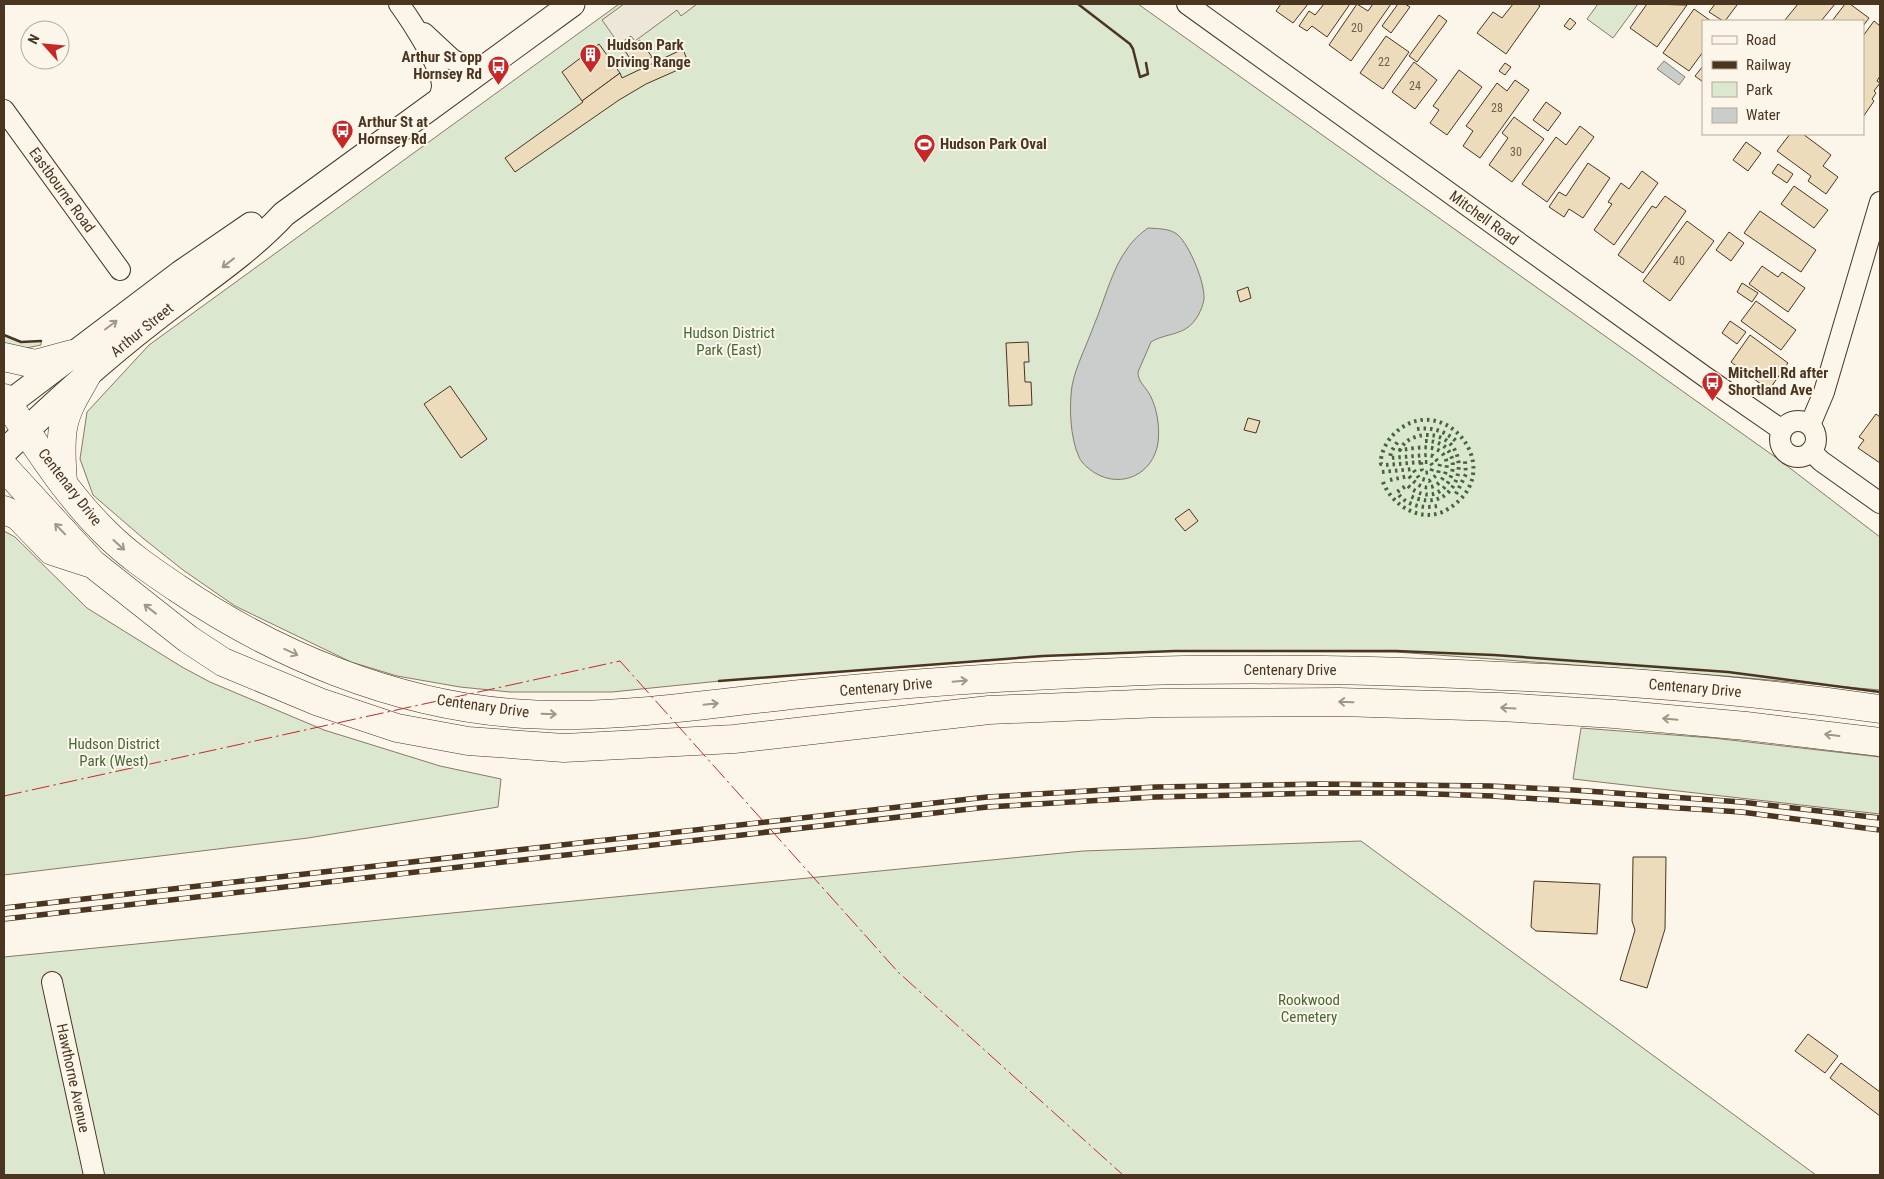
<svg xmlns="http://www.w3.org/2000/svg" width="1884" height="1179" viewBox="0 0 1884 1179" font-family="'Roboto Condensed',sans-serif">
<rect width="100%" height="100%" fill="#fbf6e9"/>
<g fill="#dce7d0" stroke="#887966">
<polygon points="619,4 1138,4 1778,459 1880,537 1880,690 1725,676 1396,652 1175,651 1042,656 720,681 612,692 510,692 460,687 397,676 351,662 235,606 183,570 144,539 93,495 80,459 87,412 149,345"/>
<polygon points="1598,4 1638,4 1613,38 1587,19"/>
<polygon points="4,335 21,342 41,341 41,345 21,349 4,347"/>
<polygon points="4,531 15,537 87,608 182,667 210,682 324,730 440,766 501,779 498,807 308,838 4,875"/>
<polygon points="1581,728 1713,738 1880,757 1880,814 1573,779"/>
<polygon points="1361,841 1816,1175 4,1175 4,957 1083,851"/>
</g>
<polygon fill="#ede7d9" stroke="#887966" points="624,4 697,4 681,16 677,10 635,41 631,36 619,44 602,20"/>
<g fill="#c9cecd" stroke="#887966">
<polygon points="1664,61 1685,77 1679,85 1657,69"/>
<path d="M1148,228C1158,229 1170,228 1178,235C1190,246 1205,283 1204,299C1203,306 1199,315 1195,320C1184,336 1165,333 1151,342L1138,372C1138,382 1145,386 1150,395C1157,408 1160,427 1158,443C1153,474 1122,489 1095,473C1089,469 1082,464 1079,457C1070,437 1069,407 1072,386C1076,365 1087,345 1094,325C1104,302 1112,269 1127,249C1133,240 1140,234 1148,228Z"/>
</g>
<g fill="#ecdcbc" stroke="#4a3520">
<polygon points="1281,4 1308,4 1293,23 1276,11"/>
<polygon points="1324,4 1350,4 1327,37 1312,26 1307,31 1299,26 1309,11 1315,15"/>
<polygon points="1357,4 1368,11 1373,4 1391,4 1351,61 1329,45"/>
<polygon points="1398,4 1405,4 1410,7 1391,33 1382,26"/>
<polygon points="1513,4 1537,4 1540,6 1506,54 1477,33 1493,12 1502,18"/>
<polygon points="1647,4 1687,5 1657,47 1630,28"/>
<polygon points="1715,4 1736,4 1737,5 1725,21 1723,21 1709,12"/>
<polygon points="1798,4 1835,4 1821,21 1787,21 1785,20"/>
<polygon points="1845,4 1850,4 1869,18 1863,26 1863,21 1832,21"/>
<polygon points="1694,9 1711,21 1703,21 1703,52 1689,71 1663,53"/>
<polygon points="1439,15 1447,21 1417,62 1409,56"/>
<polygon points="1570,18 1576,23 1570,30 1564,26"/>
<polygon points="1874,21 1880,26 1880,76 1877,81 1880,83 1874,91 1876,93 1872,99 1874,101 1863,117 1863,36"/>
<polygon points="1386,36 1409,52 1383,89 1360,73"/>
<polygon points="640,40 652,57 635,66 625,51"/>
<polygon points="599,44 620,73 582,101 562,72"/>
<polygon points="683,49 689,65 646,84 619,100 515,172 505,158 583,102 582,101 620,73 622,78"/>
<polygon points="1414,62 1437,80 1415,109 1392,92"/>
<polygon points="1505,63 1511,67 1505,75 1499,71"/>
<polygon points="1703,66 1703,82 1695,76"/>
<polygon points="1459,70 1482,87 1447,135 1430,123 1439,110 1433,106"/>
<polygon points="1515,80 1529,90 1480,158 1463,146 1473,131 1466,126 1497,83 1507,91"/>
<polygon points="1546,102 1561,113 1548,131 1533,120"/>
<polygon points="1514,117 1544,139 1512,182 1489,165 1508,138 1502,133"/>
<polygon points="1580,126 1594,137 1547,202 1522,184 1556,137 1566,145"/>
<polygon points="1790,134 1803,134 1831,155 1823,166 1838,177 1826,194 1808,181 1811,176 1777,151"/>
<polygon points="1746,142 1761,153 1748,171 1733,160"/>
<polygon points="1588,163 1610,178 1583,218 1569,209 1564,217 1549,207 1559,192 1566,196"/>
<polygon points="1778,164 1793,174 1787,183 1772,173"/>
<polygon points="1642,171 1658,183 1614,245 1594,230 1612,204 1608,202 1621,183 1629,189"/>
<polygon points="1794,186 1828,210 1814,228 1781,204"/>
<polygon points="1665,196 1686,211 1643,273 1618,255 1652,206 1656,208"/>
<polygon points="1760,211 1816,250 1801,272 1744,233"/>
<polygon points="1687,221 1714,241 1670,301 1643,281"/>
<polygon points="1729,232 1744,243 1731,261 1716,250"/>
<polygon points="1762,266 1778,277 1782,272 1805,288 1788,312 1749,284"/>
<polygon points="1742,283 1758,293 1752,302 1737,292"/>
<polygon points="1248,287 1251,298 1240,302 1237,291"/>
<polygon points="1756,301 1796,330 1781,350 1741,321"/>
<polygon points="1730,321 1746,332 1737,344 1722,333"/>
<polygon points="1750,335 1788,363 1769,390 1731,362"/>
<polygon points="1028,342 1029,362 1024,362 1025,382 1031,382 1032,405 1009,406 1006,343"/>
<polygon points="450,386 487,439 461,458 424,404"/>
<polygon points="1876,414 1880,417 1880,463 1858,448 1864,440 1859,437"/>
<polygon points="1248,418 1260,421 1256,433 1244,430"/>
<polygon points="1189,509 1198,521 1185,531 1175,519"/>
<polygon points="1633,857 1666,857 1665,929 1647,988 1620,980 1635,930 1632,921"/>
<polygon points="1534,881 1600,884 1597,934 1536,931 1531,927"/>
<polygon points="1808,1034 1838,1056 1825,1073 1795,1051"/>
<polygon points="1841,1063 1880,1092 1880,1116 1830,1078"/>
</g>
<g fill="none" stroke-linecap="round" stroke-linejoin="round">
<defs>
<g id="minor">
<path d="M399,4C410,19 442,68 442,86C442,91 439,97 438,101"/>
<polyline points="1187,4 1704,376 1782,430"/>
<polyline points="424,33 453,60 479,71"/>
<polyline points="4,110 120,270"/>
<circle cx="1798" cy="439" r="18"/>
<polyline points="1810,425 1824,392 1880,202"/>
<polyline points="1811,451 1821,461 1880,503"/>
<polyline points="52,982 94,1175"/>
</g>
<g id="major">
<polyline points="4,407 181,273 251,225"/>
<path d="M4,452C52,405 102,360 155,319C198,285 246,255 284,214L572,4"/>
</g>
<g id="highway">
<polyline points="4,357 35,364 72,354"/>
<path d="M4,398C35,444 66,494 106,533C128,555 152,571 177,588C276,655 392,703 511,713C608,721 705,704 801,694C907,683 1014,676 1121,672C1247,667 1374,670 1501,676C1628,681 1755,691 1880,709"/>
<polyline points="4,467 93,564 188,639 223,662 319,702 397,728 468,741 564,748 734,739 989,710 1162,703 1339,702 1500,707 1614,714 1746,726 1880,742"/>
<path d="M63,483C62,465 60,446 63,428C66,409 78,391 87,375"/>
<polyline points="4,510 18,516 52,551 89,563"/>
</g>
</defs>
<use href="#minor" stroke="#4a3520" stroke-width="22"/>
<use href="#major" stroke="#4a3520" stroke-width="27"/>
<use href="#highway" stroke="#4a3520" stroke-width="29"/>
<use href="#minor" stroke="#fbf6e9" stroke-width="20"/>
<use href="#major" stroke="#fbf6e9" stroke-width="25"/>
<use href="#highway" stroke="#fbf6e9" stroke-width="28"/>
<defs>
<g id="rail">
<polyline points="4,908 987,797 1156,787 1320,784 1490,786 1573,790 1741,802 1880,818"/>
<polyline points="4,919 987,807 1155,797 1320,793 1407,793 1492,796 1741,812 1880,830"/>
</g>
</defs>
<use href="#rail" stroke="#4a3520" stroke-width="5.5"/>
<use href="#rail" stroke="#fbf6e9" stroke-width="4" stroke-dasharray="11" stroke-linecap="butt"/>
<g stroke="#436837" stroke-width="4" stroke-dasharray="2.5 4" stroke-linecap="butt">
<path d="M1417,429C1432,427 1445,431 1456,441"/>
<path d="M1425,441C1476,440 1449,522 1407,485L1397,492C1405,505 1422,509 1437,506"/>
<polyline points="1382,472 1413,469 1419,478 1429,481 1438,474 1440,464 1433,456 1428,455 1390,458 1391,452 1398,441"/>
<path d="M1390,480L1409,476C1436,511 1465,455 1432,448C1422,446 1410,449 1400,450C1405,440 1414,436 1425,435C1480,433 1463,523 1408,495"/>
<path d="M1383,482C1392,506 1423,525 1448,509C1512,470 1441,384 1392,436C1386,443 1380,454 1381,464L1386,465L1421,462H1430L1433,466L1431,472L1424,473L1422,470L1421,462"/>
<polyline points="1456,494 1466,474 1465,461"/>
</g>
<g stroke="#4a3520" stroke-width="2.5">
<polyline points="1078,4 1130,44 1133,49 1140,77 1148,74 1146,63"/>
<polyline points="4,335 21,342 41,341"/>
<polyline points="719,681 1043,656 1175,651 1396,651 1494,655 1728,672 1880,692"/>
</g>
<polyline stroke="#c62828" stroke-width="1" stroke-dasharray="18 4 2.5 4" stroke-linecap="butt" points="4,796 620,661 898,972 1123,1175"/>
</g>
<defs><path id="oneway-shaft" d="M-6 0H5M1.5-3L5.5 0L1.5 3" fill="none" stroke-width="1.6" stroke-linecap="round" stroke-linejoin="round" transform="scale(1.25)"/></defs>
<g stroke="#a29684">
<use href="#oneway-shaft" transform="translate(228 263) rotate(142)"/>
<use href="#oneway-shaft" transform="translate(111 325) rotate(-37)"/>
<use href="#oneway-shaft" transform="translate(60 529) rotate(-134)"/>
<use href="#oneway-shaft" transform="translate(119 545) rotate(42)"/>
<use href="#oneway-shaft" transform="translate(150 609) rotate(-142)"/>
<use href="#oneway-shaft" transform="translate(291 652) rotate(25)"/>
<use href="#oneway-shaft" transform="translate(960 681) rotate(-5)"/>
<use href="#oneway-shaft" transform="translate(1346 702) rotate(-178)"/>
<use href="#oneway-shaft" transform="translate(711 704) rotate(-6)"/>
<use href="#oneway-shaft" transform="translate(1508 708) rotate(-177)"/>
<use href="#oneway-shaft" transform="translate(549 714) rotate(2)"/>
<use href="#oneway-shaft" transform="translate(1670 719) rotate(-175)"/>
<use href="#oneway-shaft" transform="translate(1832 735) rotate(-173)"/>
</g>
<defs>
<symbol id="building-pin" viewBox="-11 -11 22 30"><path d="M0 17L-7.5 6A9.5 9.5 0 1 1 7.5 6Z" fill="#c62828" stroke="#fbf6e9"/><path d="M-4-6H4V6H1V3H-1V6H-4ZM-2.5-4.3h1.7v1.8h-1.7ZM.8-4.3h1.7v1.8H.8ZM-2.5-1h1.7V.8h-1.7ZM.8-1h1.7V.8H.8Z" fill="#fff"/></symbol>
<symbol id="bus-pin" viewBox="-11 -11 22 30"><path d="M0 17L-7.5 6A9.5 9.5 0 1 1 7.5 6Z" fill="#c62828" stroke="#fbf6e9"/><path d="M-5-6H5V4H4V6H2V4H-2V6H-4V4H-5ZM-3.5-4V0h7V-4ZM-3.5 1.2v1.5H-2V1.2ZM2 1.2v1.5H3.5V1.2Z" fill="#fff"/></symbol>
<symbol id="stadium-pin" viewBox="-11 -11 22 30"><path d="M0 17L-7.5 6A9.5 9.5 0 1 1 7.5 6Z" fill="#c62828" stroke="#fbf6e9"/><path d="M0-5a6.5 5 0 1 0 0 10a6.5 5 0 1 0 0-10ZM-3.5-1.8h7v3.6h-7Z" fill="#fff"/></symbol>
</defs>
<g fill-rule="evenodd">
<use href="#building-pin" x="578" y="42" width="25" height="34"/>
<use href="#bus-pin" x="486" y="54" width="25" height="34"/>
<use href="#bus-pin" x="330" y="118" width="25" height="34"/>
<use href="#stadium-pin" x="912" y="132" width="25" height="34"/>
<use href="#bus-pin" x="1700" y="370" width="25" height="34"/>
</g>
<g text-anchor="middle" stroke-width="4" stroke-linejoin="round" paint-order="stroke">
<g font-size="12" fill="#725f47">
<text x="1357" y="32">20</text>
<text x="1384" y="66">22</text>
<text x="1415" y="90">24</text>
<text x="1497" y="112">28</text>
<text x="1516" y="156">30</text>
<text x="1679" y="265">40</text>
</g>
<g font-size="15" font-weight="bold" fill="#4a3520" stroke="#fbf6e9" text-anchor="start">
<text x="607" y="50">Hudson Park<tspan x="607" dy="17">Driving Range</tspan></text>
<text x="482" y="62" text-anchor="end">Arthur St opp<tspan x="482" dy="17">Hornsey Rd</tspan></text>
<text x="358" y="127">Arthur St at<tspan x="358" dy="17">Hornsey Rd</tspan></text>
<text x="940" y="149">Hudson Park Oval</text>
<text x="1728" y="378">Mitchell Rd after<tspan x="1728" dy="17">Shortland Ave</tspan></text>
</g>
<g font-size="15" fill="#4a3520" stroke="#fbf6e9">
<text transform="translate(62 190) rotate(54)" y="5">Eastbourne Road</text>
<text transform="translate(1484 218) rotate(36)" y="5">Mitchell Road</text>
<text transform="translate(142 330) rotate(-39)" y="5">Arthur Street</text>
<text transform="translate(70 487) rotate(52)" y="5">Centenary Drive</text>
<text x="1290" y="675">Centenary Drive</text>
<text transform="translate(886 687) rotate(-5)" y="5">Centenary Drive</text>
<text transform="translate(1695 688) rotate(5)" y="5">Centenary Drive</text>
<text transform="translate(483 706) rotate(8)" y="5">Centenary Drive</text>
<text transform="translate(73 1078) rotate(78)" y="5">Hawthorne Avenue</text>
</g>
<g font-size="15" fill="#436837" stroke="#fbf6e9">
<text x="729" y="338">Hudson District<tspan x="729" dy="17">Park (East)</tspan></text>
<text x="114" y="749">Hudson District<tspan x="114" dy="17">Park (West)</tspan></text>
<text x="1309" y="1005">Rookwood<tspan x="1309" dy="17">Cemetery</tspan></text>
</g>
</g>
<rect width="1884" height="1179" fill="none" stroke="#4a3520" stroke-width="10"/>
<rect x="1702" y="20" width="162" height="115" fill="#fbf6e9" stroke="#b4a999"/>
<rect x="1712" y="36" width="25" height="8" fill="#fbf6e9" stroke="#b4a999"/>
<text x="1746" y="45" font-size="15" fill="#4a3520">Road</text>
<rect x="1712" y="61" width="25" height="8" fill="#4a3520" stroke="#b4a999"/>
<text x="1746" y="70" font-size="15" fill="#4a3520">Railway</text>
<rect x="1712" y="82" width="25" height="15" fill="#dce7d0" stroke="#b4a999"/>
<text x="1746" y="95" font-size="15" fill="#4a3520">Park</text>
<rect x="1712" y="108" width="25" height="15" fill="#c9cecd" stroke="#b4a999"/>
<text x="1746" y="120" font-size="15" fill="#4a3520">Water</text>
<g transform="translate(45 45) rotate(297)"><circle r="24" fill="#fbf6e9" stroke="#b4a999"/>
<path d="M0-4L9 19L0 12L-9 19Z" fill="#c62828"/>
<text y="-8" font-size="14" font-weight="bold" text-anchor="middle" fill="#4a3520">N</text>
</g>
</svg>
